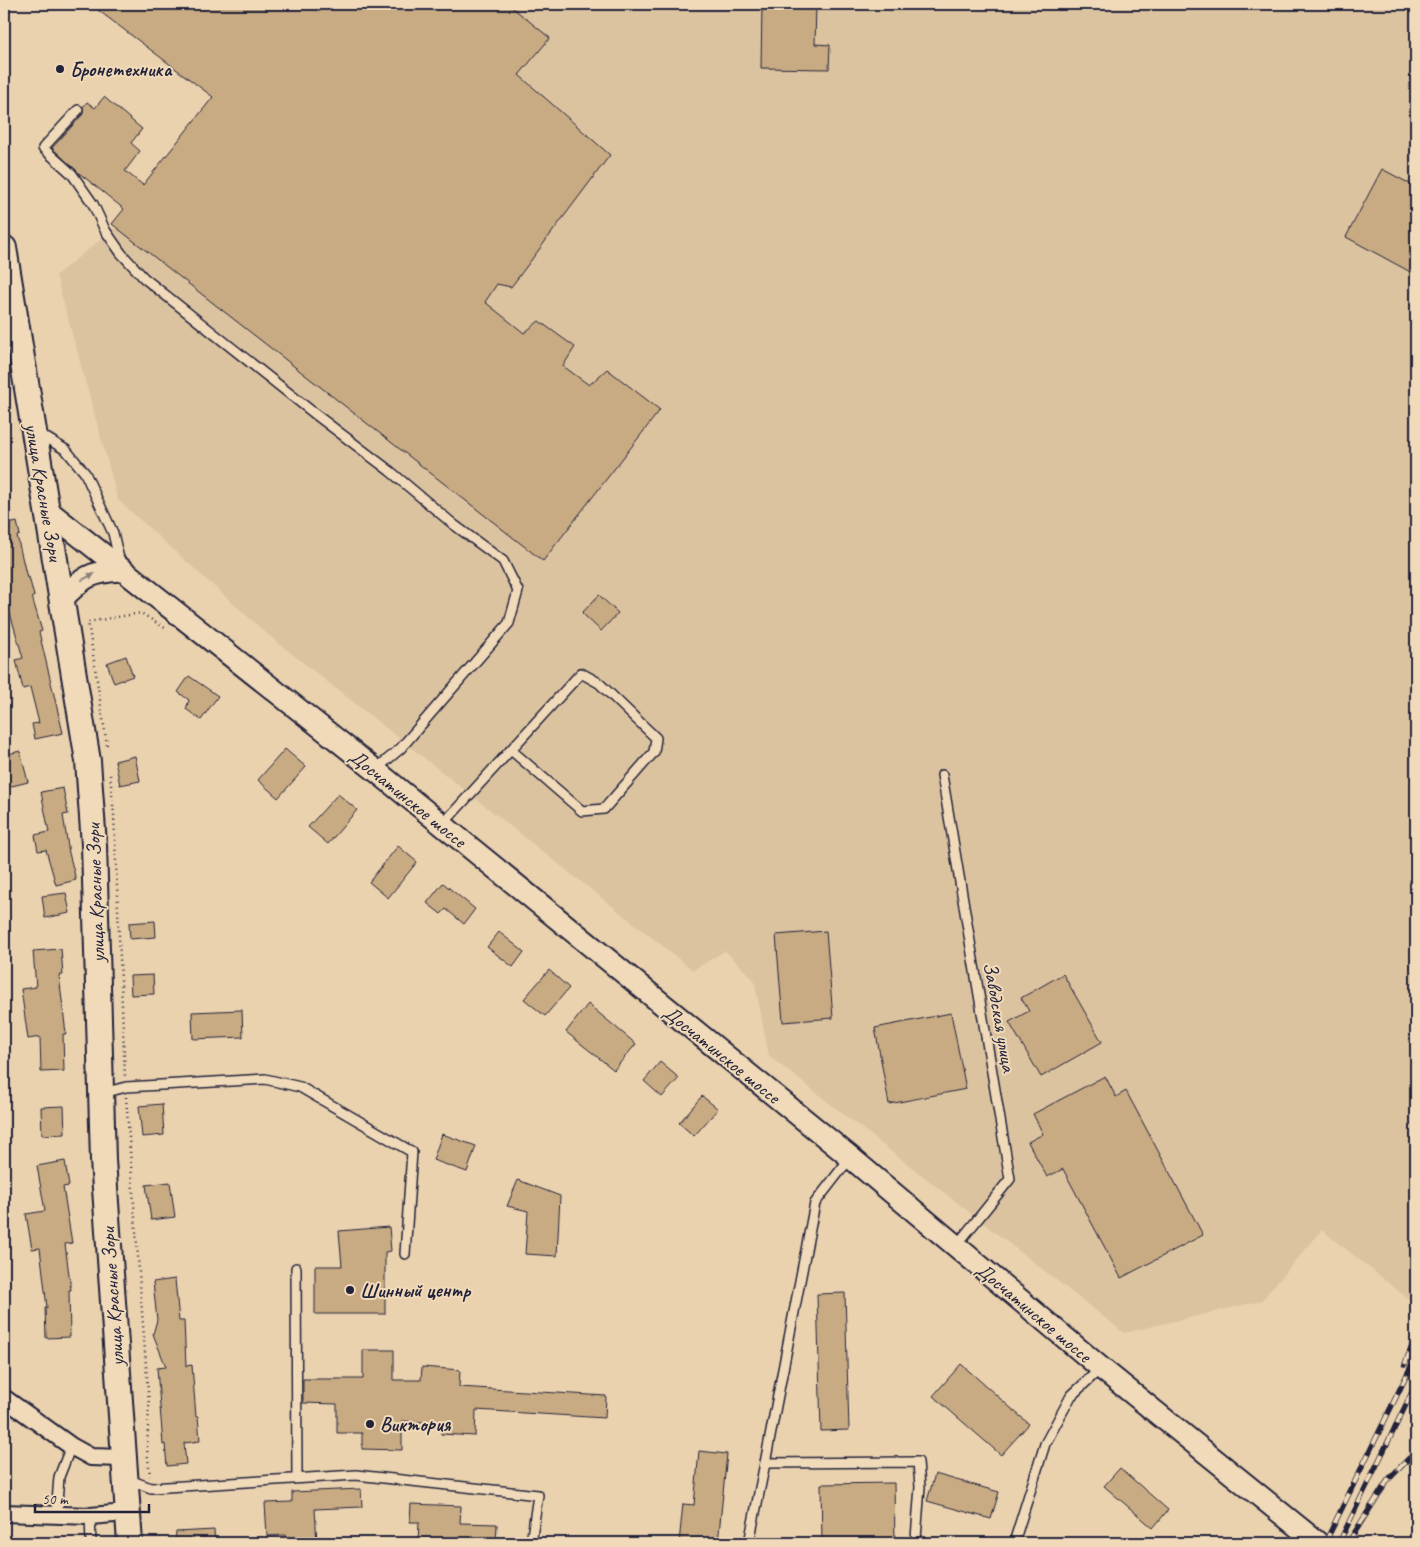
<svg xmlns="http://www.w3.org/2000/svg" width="1420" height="1547" viewBox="0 0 1420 1547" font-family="Caveat,sans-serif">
<rect width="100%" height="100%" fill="#ead2af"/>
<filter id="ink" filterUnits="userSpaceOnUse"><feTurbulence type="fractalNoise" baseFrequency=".02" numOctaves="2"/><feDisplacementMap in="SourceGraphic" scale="10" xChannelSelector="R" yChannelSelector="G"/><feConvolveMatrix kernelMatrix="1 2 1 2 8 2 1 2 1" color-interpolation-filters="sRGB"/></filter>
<g filter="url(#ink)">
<polygon fill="#dcc3a0" points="116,4 1416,4 1416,1305 1322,1230 1261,1301 1124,1333 769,1056 754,980 725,951 693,970 268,635 118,500 56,275 128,218 227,90"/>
<g fill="#c8ab82" stroke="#22223b">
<polygon points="90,4 508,4 550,38 519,75 610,155 511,287 497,284 485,302 524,333 539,321 575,347 563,366 589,385 607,369 660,410 543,561 112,224 124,209 79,173 52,148 83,114 83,107 87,102 95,108 104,97 142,129 131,143 140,151 125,171 143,185 213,97"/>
<polygon points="762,4 816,4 815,44 830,45 829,69 761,68"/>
<polygon points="1382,169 1416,187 1416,275 1346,237"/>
<polygon points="17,522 20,535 17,536 27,578 29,577 34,596 32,597 42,631 39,632 63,733 35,739 32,724 39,723 30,687 23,689 16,660 23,658 7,603 4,604 4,525"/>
<polygon points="599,595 618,613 601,631 582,613"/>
<polygon points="126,656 133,676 114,683 107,663"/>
<polygon points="189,676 218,696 201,720 186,709 189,700 178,692"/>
<polygon points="285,749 306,767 278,798 258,780"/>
<polygon points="20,751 28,782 4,788 4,755"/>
<polygon points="135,756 140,781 120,785 115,761"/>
<polygon points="63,788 68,814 63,815 69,853 76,880 56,885 46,850 38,851 35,835 49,832 41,792"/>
<polygon points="338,794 357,810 328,844 308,827"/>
<polygon points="398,846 417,862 388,898 369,882"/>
<polygon points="443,883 475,909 464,924 446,909 441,914 427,903"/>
<polygon points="66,893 70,913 45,918 42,896"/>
<polygon points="155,921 156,937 130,939 129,923"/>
<polygon points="826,931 833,1018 783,1022 776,935"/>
<polygon points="499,932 524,952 513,967 487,947"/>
<polygon points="61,949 63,975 59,975 66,1034 63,1034 64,1071 41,1072 40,1037 28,1039 21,989 36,987 33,951"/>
<polygon points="549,970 569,988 545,1016 524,999"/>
<polygon points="1063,974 1102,1042 1041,1077 1009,1022 1029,1011 1021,998"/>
<polygon points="153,975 154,994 131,995 130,976"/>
<polygon points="588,1004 636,1044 614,1070 566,1032"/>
<polygon points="242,1010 243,1037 193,1039 192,1012"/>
<polygon points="951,1013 966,1089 889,1104 875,1028"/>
<polygon points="660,1062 679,1078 662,1097 644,1081"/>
<polygon points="1105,1076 1116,1097 1126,1091 1203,1235 1121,1278 1063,1169 1047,1177 1028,1142 1043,1134 1033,1114"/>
<polygon points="702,1096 718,1109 694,1136 679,1123"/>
<polygon points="162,1104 164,1135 142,1137 139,1106"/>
<polygon points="64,1106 65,1134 42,1135 41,1107"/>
<polygon points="442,1134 476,1146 467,1172 433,1160"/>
<polygon points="65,1161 69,1186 63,1187 72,1243 65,1244 71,1290 69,1290 70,1337 46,1338 45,1308 47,1308 40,1248 32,1249 26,1214 45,1211 37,1166"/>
<polygon points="518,1180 560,1196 557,1256 525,1254 528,1211 507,1206"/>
<polygon points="170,1182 175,1217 151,1220 146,1185"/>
<polygon points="389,1227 391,1251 385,1252 385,1314 315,1314 315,1266 342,1266 339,1231"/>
<polygon points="175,1279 179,1321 184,1321 186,1366 192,1365 196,1417 198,1416 200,1441 184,1443 186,1464 167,1466 165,1444 163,1445 157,1368 166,1367 153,1334 157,1320 153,1282"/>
<polygon points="845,1293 849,1430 821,1431 817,1294"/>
<polygon points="363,1350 394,1350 394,1380 421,1380 422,1367 460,1370 459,1387 606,1396 605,1418 476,1410 475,1436 441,1434 442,1423 402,1421 402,1450 362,1449 362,1433 337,1433 337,1404 303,1403 303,1379 363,1379"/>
<polygon points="961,1364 1029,1424 1001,1455 933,1396"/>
<polygon points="699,1451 727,1454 718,1543 679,1543 683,1504 694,1505"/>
<polygon points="1120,1468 1168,1510 1153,1528 1104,1486"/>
<polygon points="935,1474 999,1492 991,1519 927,1501"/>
<polygon points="894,1483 895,1543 822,1543 821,1484"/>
<polygon points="361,1489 362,1507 315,1509 317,1543 286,1543 286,1535 267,1536 265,1503 292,1502 292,1492"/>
<polygon points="411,1504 461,1506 460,1523 497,1524 496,1543 418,1543 419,1522 410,1522"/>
<polygon points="214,1530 215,1543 175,1543 176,1532"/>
</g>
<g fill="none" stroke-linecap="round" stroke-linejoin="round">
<defs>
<g id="service">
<polyline points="78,110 43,148 72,174 93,204 105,230 121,253 144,278 315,414 390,471 453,524 503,561 518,591 509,623 400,749 375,770"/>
<polyline points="38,433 66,450 85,473 113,533 120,563"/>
<polyline points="942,775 1010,1179 956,1246"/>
<polyline points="442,825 581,673 599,683 656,738 654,752 604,809 582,811 511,750"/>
<polyline points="103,1093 126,1087 265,1079 300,1087 412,1152 405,1254"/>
<polyline points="850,1158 815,1203 765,1463 918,1462 920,1487 916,1538 919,1543"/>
<polyline points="296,1268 297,1478"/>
<polyline points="127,1479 151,1488 356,1475 538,1495 531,1543"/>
<polyline points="56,1515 59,1477 71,1446"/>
<polyline points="90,1516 91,1543"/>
<polyline points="1016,1536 1045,1444 1071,1396 1101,1368"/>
<polyline points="749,1543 765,1463"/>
</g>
<g id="minor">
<polyline points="4,1398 71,1446 91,1457 123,1458"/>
<polyline points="4,1513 90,1516 127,1513"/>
</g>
<g id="tertiary">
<polyline points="47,510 375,770 850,1157 1101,1368 1318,1543"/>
<path d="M62,599C84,577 89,572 122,570"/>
</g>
<polyline id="secondary" points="4,248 88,761 94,845 103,1160 130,1543"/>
</defs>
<use href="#service" stroke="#22223b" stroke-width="12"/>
<use href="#minor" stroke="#22223b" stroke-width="20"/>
<use href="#tertiary" stroke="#22223b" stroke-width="25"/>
<use href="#secondary" stroke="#22223b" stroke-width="28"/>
<g stroke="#22223b" stroke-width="2.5" stroke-dasharray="1 4" stroke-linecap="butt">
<polyline points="107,745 88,622 141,613 165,628"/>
<polyline points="110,775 114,814 125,1077"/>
<polyline points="126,1097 149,1405 147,1449 150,1476"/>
</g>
<use href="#service" stroke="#f0dab9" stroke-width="9"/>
<use href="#minor" stroke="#f0dab9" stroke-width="16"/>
<use href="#tertiary" stroke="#f0dab9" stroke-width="21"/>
<use href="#secondary" stroke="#f0dab9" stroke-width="24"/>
<defs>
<g id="rail">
<polyline points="1405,1364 1416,1336"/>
<polyline points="1325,1543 1416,1356"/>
<polyline points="1339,1543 1416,1384"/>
<polyline points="1348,1543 1388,1480 1416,1451"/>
</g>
</defs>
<use href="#rail" stroke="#22223b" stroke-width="5.5"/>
<use href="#rail" stroke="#f0dab9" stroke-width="4" stroke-dasharray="11" stroke-linecap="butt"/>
</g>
<defs><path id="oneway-solid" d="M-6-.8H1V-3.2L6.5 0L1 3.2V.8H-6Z" transform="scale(1.25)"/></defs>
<use fill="#897e7a" href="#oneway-solid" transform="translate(88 577) rotate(-27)"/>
</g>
<g fill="#22223b" stroke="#f0dab9" stroke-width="2">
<circle cx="60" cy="69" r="5"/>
<circle cx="350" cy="1290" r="5"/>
<circle cx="370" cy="1424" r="5"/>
</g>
<g text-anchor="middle" stroke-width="4" stroke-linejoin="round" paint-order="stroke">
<g font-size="20" font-weight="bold" fill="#22223b" stroke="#f0dab9" text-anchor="start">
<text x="70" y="76">Бронетехника</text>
<text x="360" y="1297">Шинный центр</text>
<text x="380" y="1431">Виктория</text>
</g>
<g font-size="20" fill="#22223b" stroke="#f0dab9">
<text transform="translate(44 492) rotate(80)" y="7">улица Красные Зори</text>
<text transform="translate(408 798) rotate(39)" y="7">Досчатинское шоссе</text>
<text transform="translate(95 893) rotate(-92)" y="7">улица Красные Зори</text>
<text transform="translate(1000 1017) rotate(80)" y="7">Заводская улица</text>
<text transform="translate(722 1054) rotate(39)" y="7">Досчатинское шоссе</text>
<text transform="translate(112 1297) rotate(-94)" y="7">улица Красные Зори</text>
<text transform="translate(1034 1312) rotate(40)" y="7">Досчатинское шоссе</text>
</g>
</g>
<rect width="1420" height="1547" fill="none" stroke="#f0dab9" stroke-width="20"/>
<rect x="10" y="10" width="1400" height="1527" fill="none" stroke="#22223b" stroke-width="2" filter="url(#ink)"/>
<path d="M35 1504v8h114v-8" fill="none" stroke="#22223b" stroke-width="2.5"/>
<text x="42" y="1504" font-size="15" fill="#22223b" stroke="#f0dab9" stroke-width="4" paint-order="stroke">50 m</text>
</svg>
